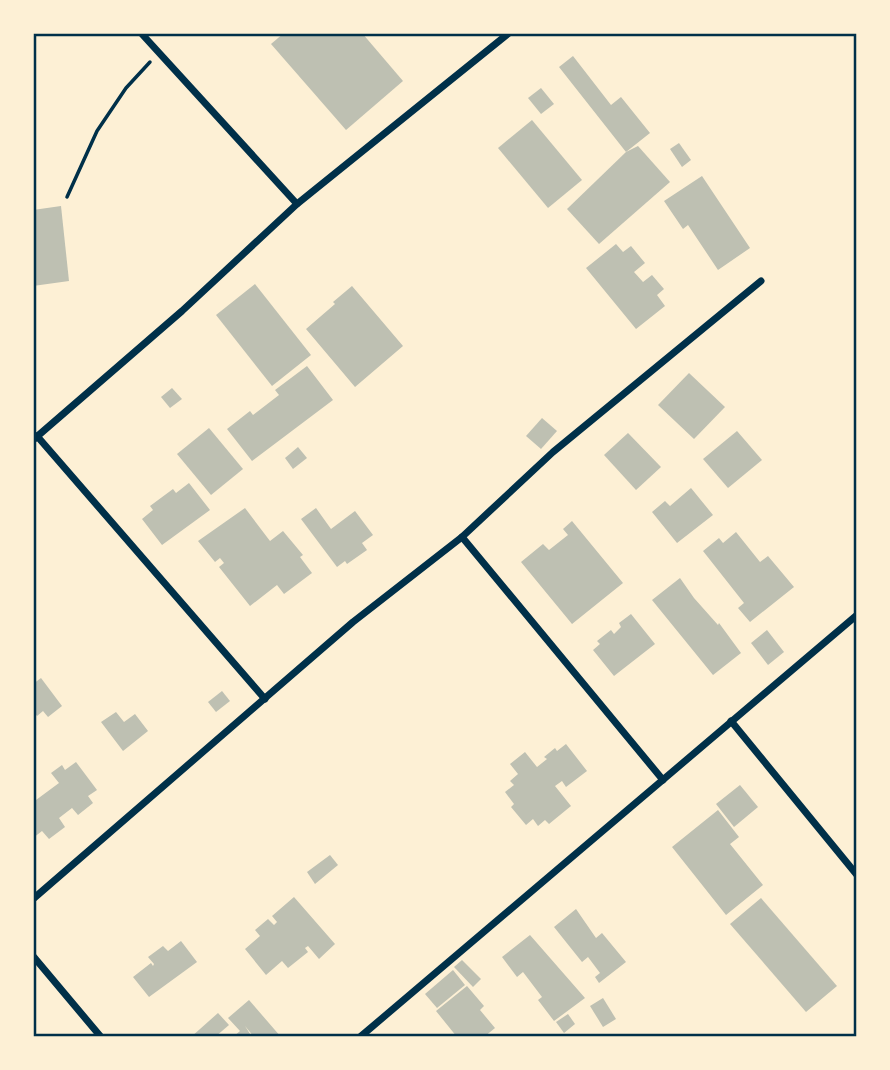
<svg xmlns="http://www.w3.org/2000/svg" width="890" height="1070" viewBox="0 0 890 1070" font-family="Signika,sans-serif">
<rect width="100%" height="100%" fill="#fdf0d5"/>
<g fill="#bec0b2">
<polygon points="284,33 362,33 403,81 346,130 271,44"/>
<polygon points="573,56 611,105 621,97 650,133 626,152 559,67"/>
<polygon points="541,88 554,104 541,114 528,98"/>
<polygon points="532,120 582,180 548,208 498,148"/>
<polygon points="679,143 691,160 682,167 670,149"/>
<polygon points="638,146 670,182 599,244 567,209 626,152"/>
<polygon points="702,176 750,248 718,270 688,225 683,229 664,201"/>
<polygon points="61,206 69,281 33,286 33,210"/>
<polygon points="616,244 623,252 631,246 645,263 634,272 643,282 652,275 664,289 657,295 665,306 636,329 586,268"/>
<polygon points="255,284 311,355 272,386 216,315"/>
<polygon points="352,286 403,346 355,387 306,329 335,304 333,302"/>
<polygon points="307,366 333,400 252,461 227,429 250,411 253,415 279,395 275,390"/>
<polygon points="689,373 725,407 694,439 658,405"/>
<polygon points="172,388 182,399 170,408 161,397"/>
<polygon points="542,418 557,431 541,449 526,436"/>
<polygon points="209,428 243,469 211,495 177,454"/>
<polygon points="737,431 762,460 728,488 703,459"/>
<polygon points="628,433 661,467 636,490 604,455"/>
<polygon points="298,447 307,458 293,469 285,458"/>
<polygon points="189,483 210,510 162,545 142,519 153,510 150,506 173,489 176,493"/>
<polygon points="691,488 713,515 677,543 652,512 665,501 670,506"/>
<polygon points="245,508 270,541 283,531 303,555 300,557 312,573 284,594 277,585 250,606 219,567 224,563 220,558 215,562 198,541"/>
<polygon points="316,508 331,529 355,511 373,535 362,543 367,550 347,564 345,561 337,567 301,519"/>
<polygon points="572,521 623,583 572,624 521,562 543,544 549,550 568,535 563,529"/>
<polygon points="736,532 760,562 768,556 794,587 750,622 738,608 744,603 703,551 719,538 723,543"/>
<polygon points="680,578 694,598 718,625 719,623 741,653 713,675 652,600"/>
<polygon points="631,614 655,644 614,676 593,650 600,644 597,641 611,630 614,634 621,627 619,623"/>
<polygon points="767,630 784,652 768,665 751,643"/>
<polygon points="41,678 62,706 48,717 43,711 37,716 33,711 33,684"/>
<polygon points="222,691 230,701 216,712 208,702"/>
<polygon points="116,712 124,722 135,714 148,731 123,751 101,722"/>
<polygon points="566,744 587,771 566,787 562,781 555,786 571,806 549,824 545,820 538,826 533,819 526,825 511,807 514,804 505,792 514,785 510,781 518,774 510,764 525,752 537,767 547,759 544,757 555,748 557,751"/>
<polygon points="76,762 97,790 88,796 93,803 78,815 72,808 59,818 65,827 49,839 42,831 33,838 33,797 36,800 59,783 51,773 62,765 65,770"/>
<polygon points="740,785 758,807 734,827 716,804"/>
<polygon points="718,810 739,837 730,844 763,885 726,915 672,847"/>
<polygon points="330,855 338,865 315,884 307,872"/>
<polygon points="294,897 335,944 319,959 308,946 305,948 308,952 288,968 282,961 266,975 245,949 260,936 255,930 268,919 274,925 277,922 272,916"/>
<polygon points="761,898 837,986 806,1012 730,924"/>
<polygon points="576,909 596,938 602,933 626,962 599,983 595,977 600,973 588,957 582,962 554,927"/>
<polygon points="530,935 585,998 554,1021 538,1000 542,997 523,972 517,977 502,957"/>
<polygon points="181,941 197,962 149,997 133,977 151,963 153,966 154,964 148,957 163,946 168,951"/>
<polygon points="462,960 481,979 473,987 454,967"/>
<polygon points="453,970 465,985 437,1008 425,994"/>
<polygon points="467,986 484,1006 480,1010 495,1028 484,1037 457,1037 436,1011"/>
<polygon points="603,998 616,1019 603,1027 590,1006"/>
<polygon points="249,1000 281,1037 254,1037 245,1026 252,1037 233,1037 240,1031 228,1018"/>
<polygon points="218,1013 229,1025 215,1037 191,1037"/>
<polygon points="568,1014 575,1024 564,1033 556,1022"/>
</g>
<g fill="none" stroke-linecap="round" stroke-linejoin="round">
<polyline stroke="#003049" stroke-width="3.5" points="67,197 97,131 126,88 150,62"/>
<g stroke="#003049" stroke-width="7">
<polyline points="141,33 297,204"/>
<polyline points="37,436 265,699"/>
<polyline points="33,440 182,311 297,204 509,33"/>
<polyline points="462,537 663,780"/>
<polyline points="731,721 857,875"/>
<polyline points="33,899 353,622 462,537 553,452 761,281"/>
<polyline points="33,956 101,1037"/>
<polyline points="360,1037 857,615"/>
</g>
</g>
<rect width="890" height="1070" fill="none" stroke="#fdf0d5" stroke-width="70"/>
<rect x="35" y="35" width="820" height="1000" fill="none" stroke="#003049" stroke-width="2.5"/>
</svg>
